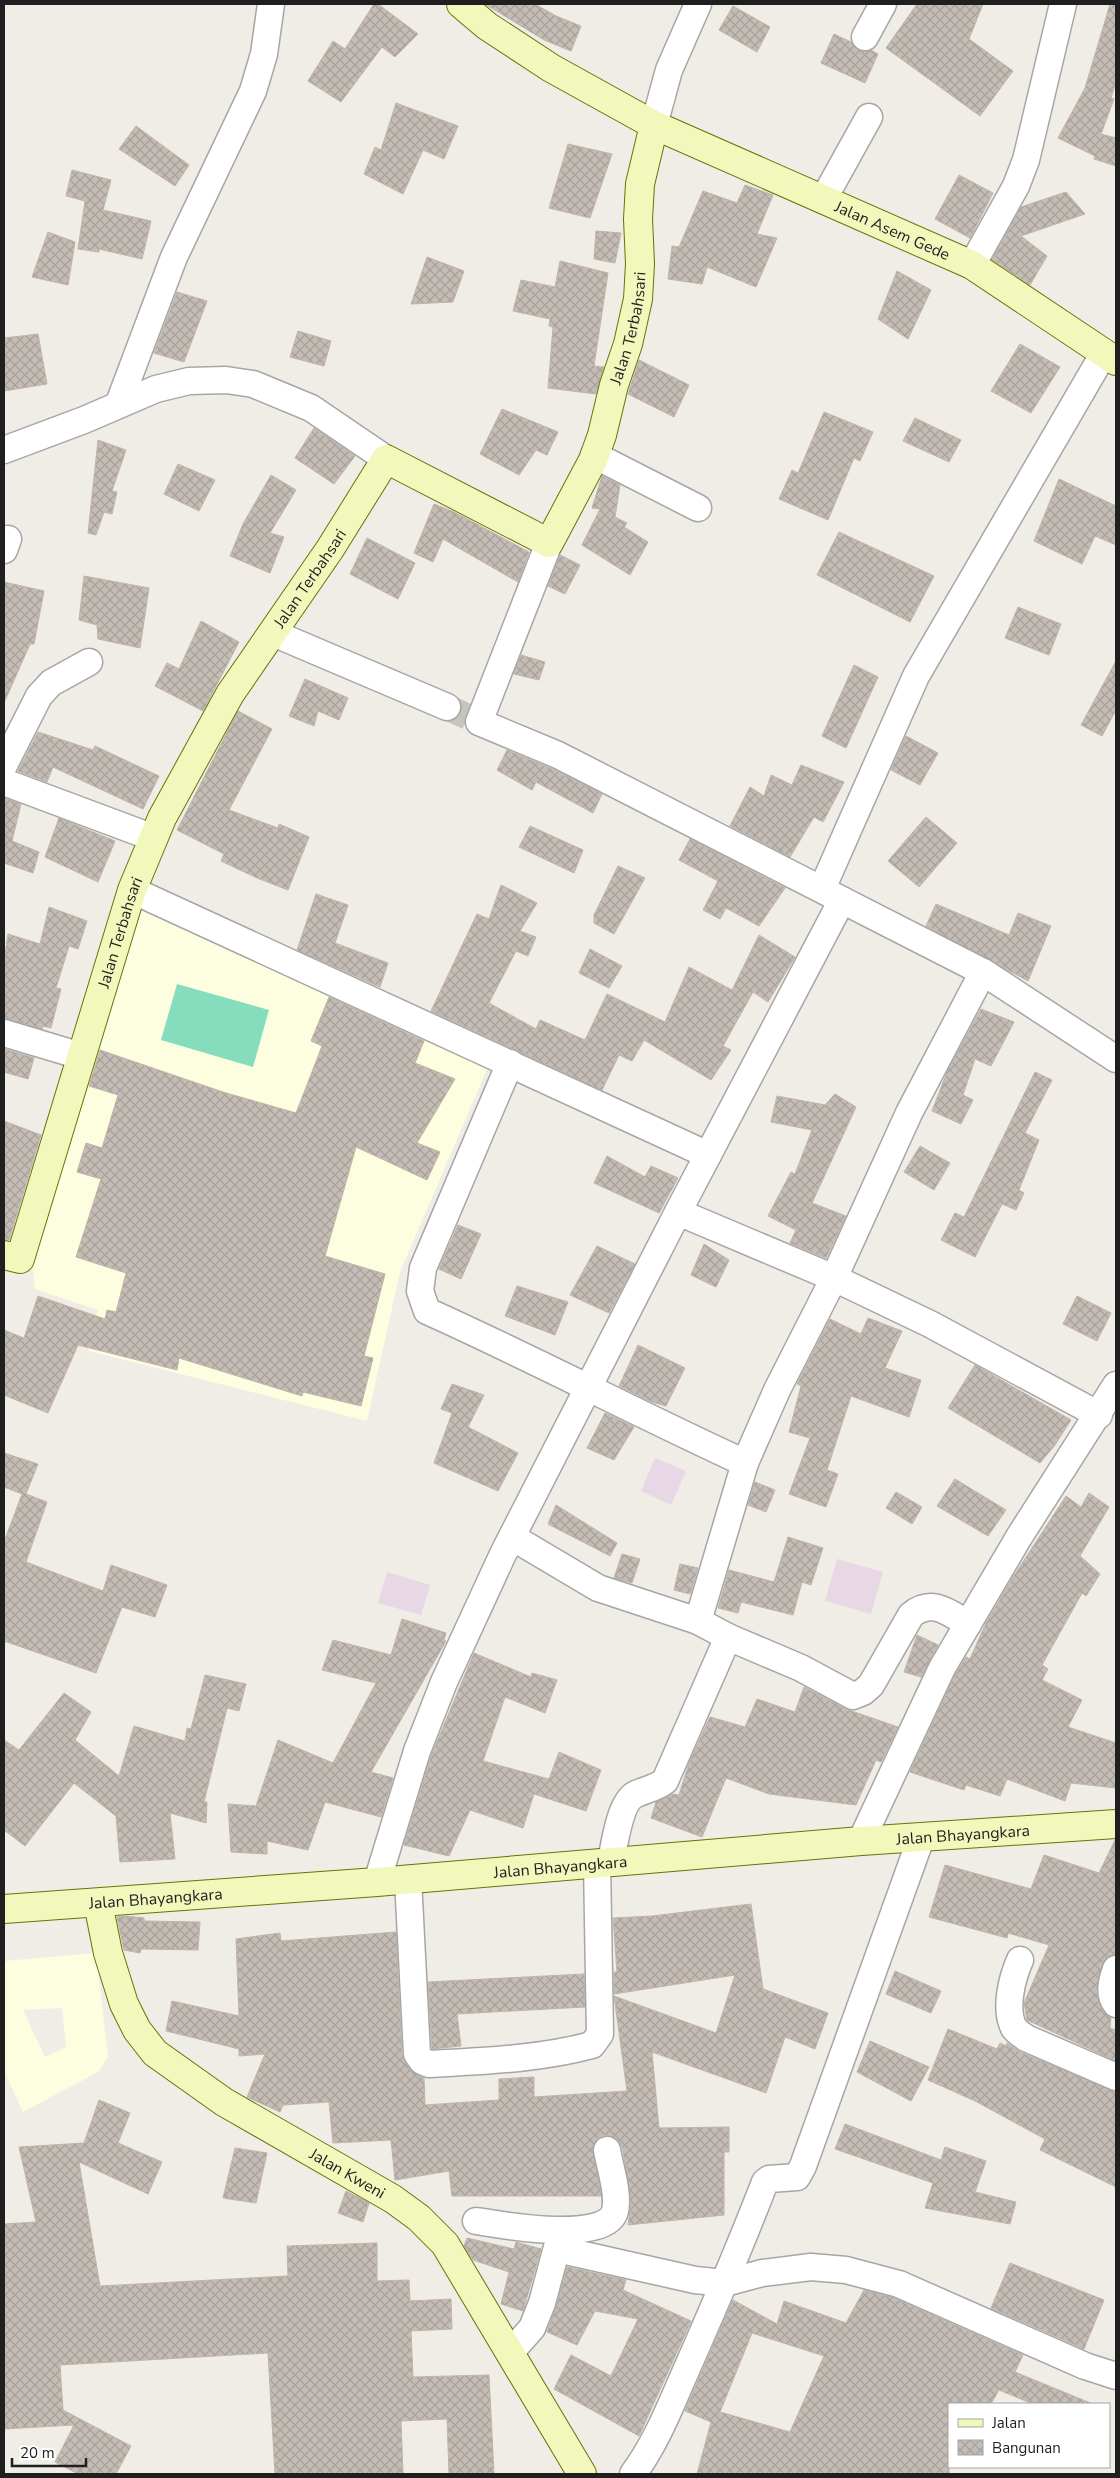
<svg xmlns="http://www.w3.org/2000/svg" width="1120" height="2478" viewBox="0 0 1120 2478" font-family="'Nunito Sans',sans-serif">
<defs>
<pattern id="building-cross-hatch" width="8" height="8" patternUnits="userSpaceOnUse" patternTransform="scale(1.25)"><rect width="8" height="8" fill="#c4bcb5"/><path d="M0 0l8 8M0 8l8-8" fill="none" stroke="#a8a19b"/></pattern>
</defs>
<rect width="100%" height="100%" fill="#efede5"/>
<g fill="#e8d7e5">
<polygon points="655,1458 686,1471 671,1505 641,1491"/>
<polygon points="837,1559 883,1572 871,1614 825,1601"/>
<polygon points="387,1572 430,1585 421,1615 378,1603"/>
</g>
<g fill="#fdfee0" fill-rule="evenodd">
<polygon points="134,897 491,1060 400,1272 367,1421 89,1351 98,1310 35,1289 29,1234"/>
<path d="M96,1953L108,2057L98,2072L23,2112L4,2071V1961ZM62,2008L66,2047L45,2057L23,2010Z"/>
</g>
<polygon fill="#85ddbe" points="177,984 269,1010 253,1067 161,1040"/>
<g fill="url(#building-cross-hatch)" stroke="#c1b4a8" fill-rule="evenodd">
<polygon points="374,4 378,4 418,34 395,57 382,47 341,102 308,81 333,41 345,49"/>
<polygon points="485,4 535,4 556,16 581,26 571,51 544,40"/>
<polygon points="917,4 983,4 969,39 1013,71 980,116 886,48"/>
<polygon points="1110,4 1116,4 1116,82 1111,98 1114,99 1101,134 1116,138 1116,166 1094,159 1095,156 1058,138 1085,88"/>
<polygon points="733,6 770,27 757,52 719,30"/>
<polygon points="834,34 851,42 858,50 871,50 878,54 865,83 821,63"/>
<polygon points="396,103 458,126 444,159 423,150 403,194 364,174 375,147 381,150"/>
<polygon points="136,126 189,165 175,186 119,149"/>
<polygon points="568,144 612,154 590,218 549,208"/>
<polygon points="72,170 111,180 103,210 151,221 142,259 99,249 99,252 78,249 85,201 66,196"/>
<polygon points="959,175 993,193 970,238 935,219"/>
<polygon points="745,185 773,195 757,234 777,238 756,287 707,267 702,284 668,279 672,246 679,247 703,191 737,203"/>
<polygon points="1066,192 1085,214 1021,236 1047,256 1030,285 992,260 1021,207"/>
<polygon points="596,231 621,233 615,263 594,259"/>
<polygon points="48,232 75,242 68,285 32,277"/>
<polygon points="427,257 464,271 453,302 411,304"/>
<polygon points="560,261 608,273 594,366 604,367 596,394 548,388 553,327 549,326 550,319 513,311 521,280 555,287"/>
<polygon points="897,271 931,290 908,339 878,319"/>
<polygon points="177,292 207,301 184,362 154,353"/>
<polygon points="298,331 331,341 324,366 290,357"/>
<polygon points="38,334 47,384 4,391 4,338"/>
<polygon points="1020,344 1060,367 1031,413 991,391"/>
<polygon points="639,360 689,385 674,417 628,394"/>
<polygon points="502,409 558,432 547,455 536,450 519,475 480,454"/>
<polygon points="824,412 873,432 860,461 854,458 828,520 779,499 792,470 798,473"/>
<polygon points="915,418 961,440 949,462 903,441"/>
<polygon points="314,428 355,456 334,484 295,458"/>
<polygon points="98,440 126,450 112,491 117,492 112,514 104,512 96,535 88,533"/>
<polygon points="178,464 215,480 199,511 164,494"/>
<polygon points="271,475 296,490 270,533 284,537 270,573 230,556 243,524"/>
<polygon points="602,476 620,485 615,517 627,523 624,527 648,542 630,575 582,545 600,509 592,508"/>
<polygon points="1059,479 1116,506 1116,545 1095,536 1082,564 1034,541"/>
<polygon points="434,504 454,512 529,552 518,582 443,539 433,562 414,553"/>
<polygon points="839,532 934,576 910,622 817,575"/>
<polygon points="367,538 415,563 398,599 350,574"/>
<polygon points="560,555 580,565 565,594 548,586"/>
<polygon points="84,576 149,588 140,648 98,639 97,625 79,620"/>
<polygon points="4,582 44,591 34,644 30,644 4,703"/>
<polygon points="1018,607 1061,624 1049,655 1005,638"/>
<polygon points="201,621 239,642 203,711 155,686 167,663 179,669"/>
<polygon points="521,655 545,662 539,680 514,674"/>
<polygon points="1116,661 1116,710 1102,736 1081,725"/>
<polygon points="854,665 878,677 846,748 822,736"/>
<polygon points="305,679 348,698 339,720 318,711 314,726 289,716"/>
<polygon points="238,711 272,729 229,810 278,828 279,824 309,837 288,890 257,878 221,861 224,854 177,830"/>
<polygon points="38,732 93,750 95,746 159,776 143,809 53,767 47,782 18,771"/>
<polygon points="906,736 938,753 920,785 891,770"/>
<polygon points="507,750 552,769 602,794 593,813 536,782 532,790 497,770"/>
<polygon points="801,765 844,782 823,822 814,817 790,857 730,826 750,787 764,796 771,775 792,785"/>
<polygon points="4,798 21,804 12,841 39,852 33,873 4,863"/>
<polygon points="926,817 957,843 919,887 888,861"/>
<polygon points="59,818 115,841 98,882 45,857"/>
<polygon points="530,826 583,850 574,873 519,847"/>
<polygon points="690,839 785,888 759,926 726,908 720,919 703,910 718,881 679,860"/>
<polygon points="618,866 645,878 614,934 594,923 594,915"/>
<polygon points="501,885 537,903 520,931 536,937 528,956 516,951 489,1003 536,1029 540,1020 585,1040 607,994 665,1022 689,967 732,990 759,935 795,957 768,1002 753,992 723,1046 731,1050 711,1080 644,1040 632,1061 619,1055 602,1090 431,1011 477,914 489,919"/>
<polygon points="316,894 348,905 335,943 388,963 380,987 297,950"/>
<polygon points="936,904 1009,935 1018,913 1051,926 1028,981 926,926"/>
<polygon points="49,907 87,921 78,949 69,946 56,988 61,989 51,1028 43,1026 42,1029 4,1018 4,962 8,934 40,944"/>
<polygon points="590,949 622,966 609,988 579,973"/>
<polygon points="329,997 424,1041 415,1063 455,1079 417,1143 440,1152 427,1180 356,1147 325,1256 385,1274 364,1356 373,1358 361,1406 303,1392 302,1396 179,1358 177,1370 78,1345 48,1413 4,1395 4,1330 24,1338 38,1296 105,1319 107,1310 116,1312 126,1273 76,1257 101,1179 77,1172 86,1143 102,1148 118,1095 89,1086 100,1050 223,1092 296,1113 322,1046 311,1041"/>
<polygon points="981,1009 1014,1022 991,1066 975,1059 963,1095 973,1100 961,1124 932,1111 947,1072"/>
<polygon points="4,1049 34,1058 28,1079 4,1072"/>
<polygon points="1035,1072 1052,1080 1025,1133 1039,1140 1019,1190 1024,1193 1016,1210 1002,1204 975,1257 941,1240 955,1213 964,1217"/>
<polygon points="835,1094 856,1107 812,1203 846,1216 826,1258 790,1243 796,1230 768,1216 791,1172 795,1174 812,1130 771,1122 777,1096 825,1105"/>
<polygon points="4,1121 41,1135 9,1240 4,1239"/>
<polygon points="920,1146 950,1163 934,1190 904,1172"/>
<polygon points="607,1156 645,1177 651,1166 678,1178 659,1213 594,1183"/>
<polygon points="458,1225 481,1234 461,1279 439,1269"/>
<polygon points="704,1244 729,1260 716,1287 691,1275"/>
<polygon points="597,1246 635,1264 609,1313 570,1295"/>
<polygon points="517,1286 568,1302 555,1335 505,1316"/>
<polygon points="1077,1296 1111,1313 1097,1341 1063,1324"/>
<polygon points="868,1318 902,1331 885,1368 921,1380 909,1417 851,1396 827,1470 838,1474 826,1507 789,1494 810,1438 789,1432 801,1386 797,1384 830,1319 861,1334"/>
<polygon points="638,1345 685,1368 666,1406 652,1402 619,1386"/>
<polygon points="975,1365 1071,1420 1055,1445 1040,1463 948,1408"/>
<polygon points="452,1384 484,1395 468,1427 518,1453 498,1491 434,1463 452,1413 441,1409"/>
<polygon points="605,1413 634,1427 614,1460 587,1448"/>
<polygon points="4,1453 38,1464 26,1494 47,1502 26,1562 103,1591 111,1565 167,1585 155,1617 122,1607 96,1673 4,1641 4,1542 22,1494 4,1487"/>
<polygon points="955,1479 1006,1510 988,1536 937,1506"/>
<polygon points="755,1482 775,1490 766,1512 748,1505"/>
<polygon points="896,1492 922,1507 912,1524 886,1508"/>
<polygon points="1089,1493 1109,1507 1080,1556 1100,1574 1086,1596 1082,1593 1042,1665 1048,1669 1042,1680 1082,1700 1068,1727 1116,1743 1116,1788 1071,1783 1065,1801 1007,1779 1000,1796 966,1785 964,1790 910,1772 955,1675 966,1657 970,1659 986,1623 1013,1577 1066,1496 1081,1507"/>
<polygon points="556,1505 617,1543 610,1556 548,1524"/>
<polygon points="788,1537 823,1548 811,1585 802,1582 793,1615 741,1602 738,1613 718,1608 729,1570 774,1582"/>
<polygon points="622,1554 640,1559 632,1583 614,1578"/>
<polygon points="680,1564 698,1568 690,1594 674,1590"/>
<polygon points="402,1619 446,1633 444,1640 446,1641 371,1772 393,1778 381,1817 325,1802 308,1850 267,1841 267,1854 231,1852 228,1804 256,1806 278,1740 333,1763 376,1683 322,1670 333,1640 391,1655"/>
<polygon points="917,1635 938,1645 921,1677 904,1672"/>
<polygon points="474,1653 531,1677 532,1673 557,1680 545,1713 505,1697 483,1761 549,1779 559,1752 601,1770 586,1811 534,1794 523,1828 470,1810 449,1856 404,1845 431,1756"/>
<polygon points="205,1675 246,1684 239,1711 227,1708 204,1802 207,1802 206,1823 170,1813 175,1859 120,1862 116,1816 74,1783 25,1846 4,1830 4,1740 19,1750 64,1693 91,1712 75,1740 119,1776 134,1726 185,1741 187,1728 191,1729"/>
<polygon points="804,1687 846,1709 898,1727 881,1762 876,1760 856,1805 769,1794 726,1778 702,1837 651,1818 656,1802 673,1794 679,1795 689,1763 710,1717 745,1727 757,1699 795,1712"/>
<polygon points="1115,1840 1116,1954 1107,1957 1102,1964 1096,1991 1101,2008 1111,2018 1110,2028 1116,2030 1116,2061 1027,2020 1024,2003 1049,1945 1008,1933 1007,1938 929,1917 945,1865 1031,1889 1044,1855 1099,1873"/>
<polygon points="751,1904 763,1989 828,2013 815,2049 785,2037 766,2093 652,2052 659,2128 729,2127 729,2152 724,2152 724,2215 628,2225 631,2204 628,2178 622,2147 618,2140 611,2136 604,2135 598,2138 593,2146 601,2196 452,2196 449,2171 395,2180 391,2140 333,2143 329,2102 283,2105 280,2112 247,2097 265,2054 239,2056 239,2049 166,2031 172,2001 239,2016 236,1939 280,1933 281,1941 396,1932 402,2055 410,2070 424,2078 425,2105 499,2100 499,2079 534,2077 534,2097 627,2091 614,1996 716,2033 735,1975 614,1994 614,1972 617,1972 613,1918 652,1916"/>
<polygon points="125,1916 144,1918 144,1921 200,1922 198,1950 141,1949 140,1953 124,1950 117,1917"/>
<polygon points="895,1971 941,1991 931,2013 886,1994"/>
<polygon points="584,1974 585,2007 457,2014 461,2046 432,2049 428,1982"/>
<polygon points="948,2029 997,2049 1000,2043 1006,2046 1007,2043 1020,2052 1116,2092 1116,2187 1040,2150 1045,2139 975,2101 928,2080"/>
<polygon points="870,2041 929,2067 911,2101 857,2072"/>
<polygon points="99,2100 130,2113 118,2143 162,2162 148,2194 79,2162 100,2286 288,2276 287,2246 377,2243 377,2281 409,2280 410,2301 451,2299 452,2329 411,2331 413,2377 489,2375 494,2474 449,2474 447,2419 401,2421 403,2474 275,2474 268,2353 60,2365 63,2410 131,2446 116,2474 78,2474 55,2462 74,2425 4,2429 4,2224 36,2222 19,2147 84,2143"/>
<polygon points="845,2124 941,2160 945,2147 986,2161 975,2192 1016,2202 1010,2224 925,2208 933,2183 835,2149"/>
<polygon points="235,2148 267,2153 256,2203 223,2198"/>
<polygon points="346,2191 369,2203 363,2222 338,2213"/>
<polygon points="467,2238 514,2249 516,2242 541,2249 523,2311 501,2304 509,2272 473,2260 464,2246"/>
<polygon points="1010,2263 1104,2300 1084,2349 991,2308"/>
<polygon points="567,2267 626,2280 623,2290 691,2321 639,2436 554,2389 571,2355 611,2376 638,2319 595,2311 577,2345 547,2332 556,2307"/>
<path d="M864,2290L894,2298L1023,2355L1015,2372L1093,2404H1033L999,2390L991,2404H949V2474H697L711,2422L685,2411L733,2300L777,2324L784,2301L846,2323ZM752,2333L824,2356L790,2432L720,2412Z"/>
</g>
<g fill="none" stroke-linecap="round" stroke-linejoin="round">
<polyline stroke="#c5c4bd" stroke-width="26" stroke-dasharray="26 13" stroke-linecap="butt" points="447,707 468,717"/>
<defs>
<g id="street">
<polyline points="865,37 883,4"/>
<polyline points="654,125 669,70 698,4"/>
<polyline points="823,200 869,117"/>
<polyline points="972,265 1016,186 1026,160 1063,4"/>
<polyline points="119,403 174,257 253,91 264,54 271,4"/>
<polyline points="4,450 84,420 156,389 189,381 226,380 253,384 311,408 386,459"/>
<polyline points="594,455 698,508"/>
<polyline points="549,543 479,722 558,755 983,972 1116,1059"/>
<polyline points="4,550 8,539"/>
<polyline points="273,633 447,707"/>
<polyline points="4,765 39,696 51,683 89,662"/>
<polyline points="4,782 154,838"/>
<polyline points="822,889 916,676 1104,353"/>
<polyline points="132,890 708,1155"/>
<polyline points="4,1033 81,1056"/>
<path d="M510,1063L423,1268L420,1291L427,1311C534,1359 638,1414 745,1463"/>
<polyline points="678,1212 834,1278 930,1324 1099,1415"/>
<path d="M512,1537L598,1588L698,1621L728,1637L801,1668L853,1696L863,1692L871,1685L911,1615C932,1598 948,1612 968,1624"/>
<polyline points="698,1621 745,1463 777,1390 834,1278 909,1113 983,972"/>
<polyline points="861,1841 942,1668 1019,1537 1116,1385"/>
<path d="M611,1862C614,1846 620,1801 636,1794C647,1789 654,1789 665,1781L728,1637"/>
<path d="M408,1879L417,2054L422,2061L429,2064C484,2061 540,2059 592,2045L600,2034L597,1863"/>
<polyline points="377,1882 417,1751 444,1682 503,1554 678,1212 842,900"/>
<path d="M1020,1960C1012,1978 1004,2009 1014,2028C1017,2032 1022,2035 1026,2038L1116,2077"/>
<path d="M1116,1969C1112,1980 1108,1994 1116,2004"/>
<path d="M476,2221C502,2225 606,2244 615,2211C619,2193 610,2168 607,2150"/>
<polyline points="557,2249 695,2280 725,2283 762,2273 811,2267 846,2270 899,2284 1085,2366 1116,2376"/>
<polyline points="510,2353 532,2328 542,2303 561,2232"/>
<path d="M633,2474C657,2442 672,2402 688,2366C715,2305 741,2244 765,2182L769,2179L797,2177L803,2166L921,1838"/>
</g>
<g id="secondary">
<path id="s1" d="M461,4L487,26L551,68L654,125L972,265L1116,361"/>
<path id="s2" d="M4,1255L20,1259L132,890L162,818L230,694L330,549L386,459L549,543L593,460L602,435L614,385L628,344L638,299L640,264L638,219L640,184L654,125"/>
<path id="s3" d="M98,1903L108,1953L124,2004L137,2030L155,2053L224,2102L393,2199L419,2218L445,2244L582,2474"/>
<path id="s4" d="M4,1909L377,1882L861,1841L1116,1824"/>
</g>
</defs>
<use href="#street" stroke="#a6a6a6" stroke-width="29"/>
<use href="#secondary" stroke="#647507" stroke-width="30"/>
<use href="#street" stroke="#fff" stroke-width="26"/>
<use href="#secondary" stroke="#f2f8bb" stroke-width="28"/>
</g>
<g text-anchor="middle" stroke-width="5" stroke-linejoin="round" paint-order="stroke">
<g font-size="16" fill="#1f1f1f" stroke="#fff">
<text dy="6" stroke="none"><textPath href="#s1" startOffset="489">Jalan Asem Gede</textPath></text>
<text dy="6" stroke="none"><textPath href="#s2" startOffset="1318">Jalan Terbahsari</textPath></text>
<text dy="6" stroke="none"><textPath href="#s2" startOffset="762">Jalan Terbahsari</textPath></text>
<text dy="6" stroke="none"><textPath href="#s2" startOffset="358">Jalan Terbahsari</textPath></text>
<text dy="6" stroke="none"><textPath href="#s4" startOffset="962">Jalan Bhayangkara</textPath></text>
<text dy="6" stroke="none"><textPath href="#s4" startOffset="558">Jalan Bhayangkara</textPath></text>
<text dy="6" stroke="none"><textPath href="#s4" startOffset="152">Jalan Bhayangkara</textPath></text>
<text dy="6" stroke="none"><textPath href="#s3" startOffset="390">Jalan Kweni</textPath></text>
</g>
</g>
<rect width="1120" height="2478" fill="none" stroke="#1f1f1f" stroke-width="10"/>
<rect x="948" y="2403" width="162" height="65" fill="#ffffff" stroke="#a5a5a5"/>
<rect x="958" y="2419" width="25" height="8" fill="#f2f8bb" stroke="#a5a5a5"/>
<text x="992" y="2428" font-size="15" fill="#1f1f1f">Jalan</text>
<rect x="958" y="2440" width="25" height="15" fill="url(#building-cross-hatch)" stroke="#a5a5a5"/>
<text x="992" y="2453" font-size="15" fill="#1f1f1f">Bangunan</text>
<path d="M12 2458v8h74v-8" fill="none" stroke="#1f1f1f" stroke-width="2.5"/>
<text x="20" y="2458" font-size="15" fill="#1f1f1f" stroke="#ffffff" stroke-width="4" paint-order="stroke">20 m</text>
</svg>
